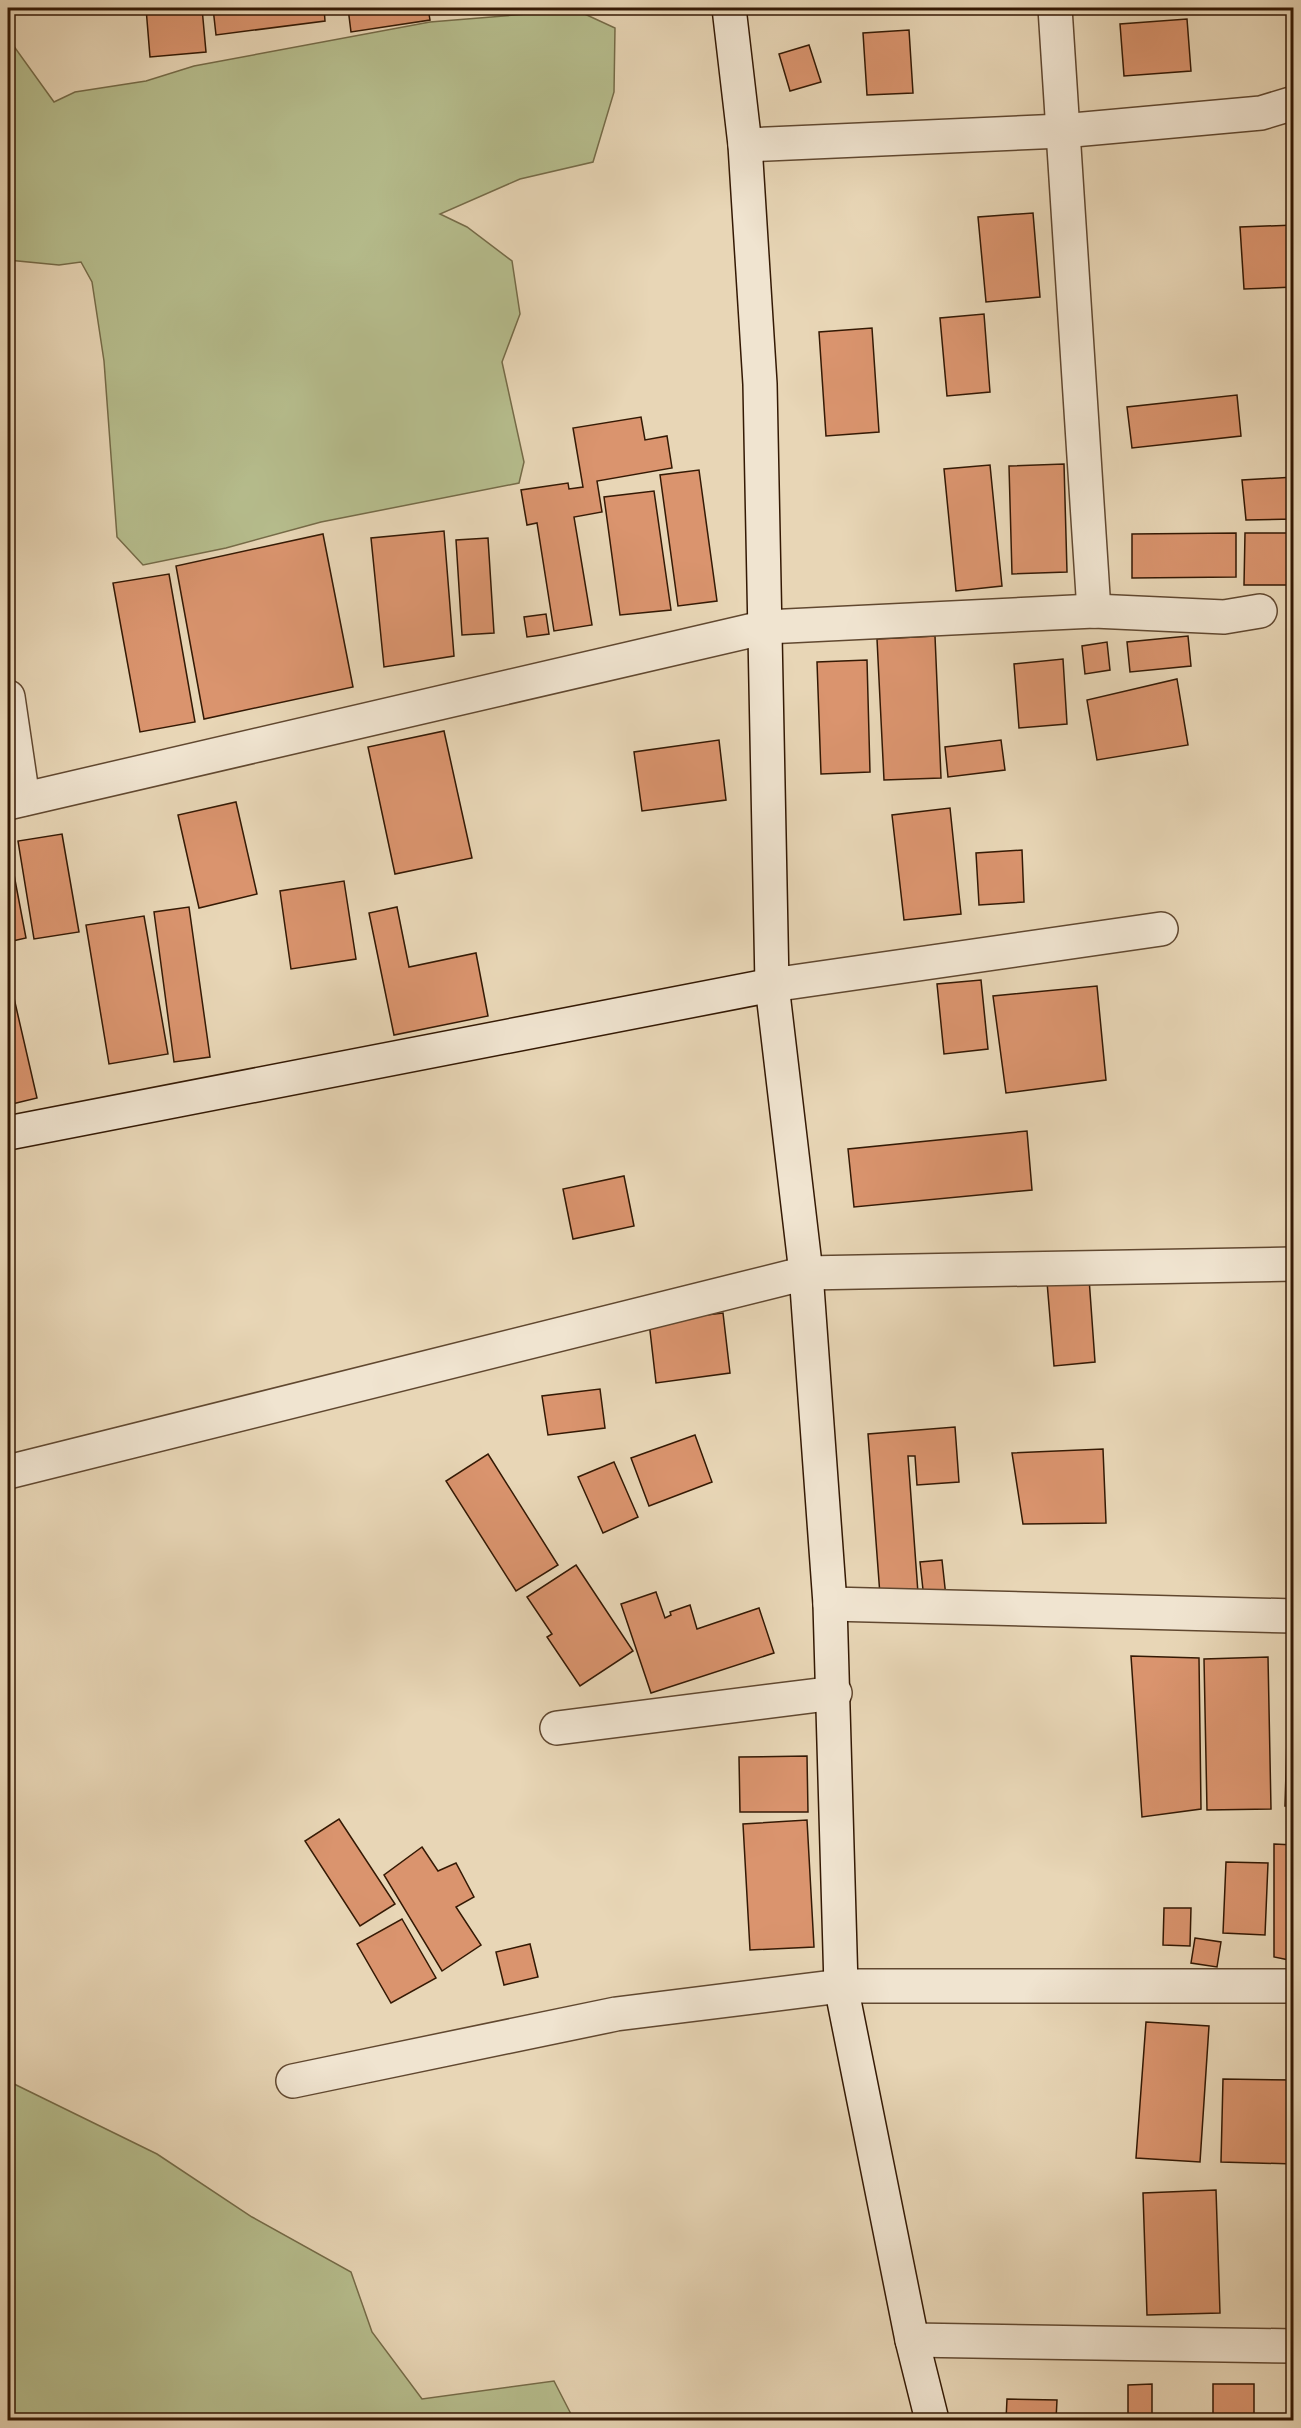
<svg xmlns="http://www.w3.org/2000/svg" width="1301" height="2428" viewBox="0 0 1301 2428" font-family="'EB Garamond',serif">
<rect width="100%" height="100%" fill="#e8d6b6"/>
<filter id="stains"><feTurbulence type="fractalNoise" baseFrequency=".00333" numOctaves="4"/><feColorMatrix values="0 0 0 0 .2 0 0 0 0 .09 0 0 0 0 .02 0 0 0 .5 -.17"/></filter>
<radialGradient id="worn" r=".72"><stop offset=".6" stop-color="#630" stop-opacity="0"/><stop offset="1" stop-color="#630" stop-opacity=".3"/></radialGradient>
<g fill="#b6bd8d" stroke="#756b48" stroke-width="1.5">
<polygon points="576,10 615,28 614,92 593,162 520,179 440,214 467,227 512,261 520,314 502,362 524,462 519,483 321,522 226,548 143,565 117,537 104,361 92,282 81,262 59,265 8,260 8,38 54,102 75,92 146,81 194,66 430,22"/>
<polygon points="8,2081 157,2154 252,2217 351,2272 372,2332 422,2399 554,2381 572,2416 571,2420 8,2420"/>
</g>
<g fill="#da946e" stroke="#341904" stroke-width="1.5">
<polygon points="146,8 202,8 206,52 150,57"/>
<polygon points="213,8 324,8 325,21 216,35"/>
<polygon points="348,8 428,8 430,20 351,32"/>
<polygon points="455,8 486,8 456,12"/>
<polygon points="1187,19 1191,71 1124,76 1120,24"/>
<polygon points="909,30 913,93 867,95 863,33"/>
<polygon points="809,45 821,82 790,91 779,54"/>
<polygon points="1033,213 1040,297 986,302 978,217"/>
<polygon points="1294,225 1294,287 1244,289 1240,227"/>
<polygon points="984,314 990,392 947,396 940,318"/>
<polygon points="872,328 879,432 826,436 819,332"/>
<polygon points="1237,395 1241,436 1132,448 1127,407"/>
<polygon points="641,417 645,440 667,436 672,468 597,481 602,512 574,517 592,625 554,631 537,523 527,525 521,490 568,483 569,489 583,487 573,428"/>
<polygon points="1064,464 1067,572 1012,574 1009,466"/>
<polygon points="990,465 1002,586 956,591 944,469"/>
<polygon points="699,470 717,601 678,606 660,475"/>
<polygon points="1294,477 1294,519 1246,520 1242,480"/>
<polygon points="654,491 671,610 620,615 604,497"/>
<polygon points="444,531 454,656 384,667 371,538"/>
<polygon points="1236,533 1236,577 1132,578 1132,534"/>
<polygon points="1245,533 1294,533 1294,585 1244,585"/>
<polygon points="323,534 353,687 204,719 176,566"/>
<polygon points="488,538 494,633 462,635 456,540"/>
<polygon points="169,574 195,722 140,732 113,583"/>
<polygon points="546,614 549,634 527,637 524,617"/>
<polygon points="935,636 941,778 884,780 877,639"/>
<polygon points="1188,636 1191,666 1130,672 1127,642"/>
<polygon points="1107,642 1110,670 1085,674 1082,646"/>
<polygon points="1063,659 1067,724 1019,728 1014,664"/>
<polygon points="867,660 870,772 821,774 817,662"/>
<polygon points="1177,679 1188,745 1097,760 1087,700"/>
<polygon points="444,731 472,858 395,874 368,747"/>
<polygon points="719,740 726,800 642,811 634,752"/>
<polygon points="1001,740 1005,770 948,777 945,747"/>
<polygon points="236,802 257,894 199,908 178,815"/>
<polygon points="950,808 961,914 904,920 892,815"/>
<polygon points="62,834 79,932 34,939 18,841"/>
<polygon points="8,843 26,938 8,942"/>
<polygon points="1022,850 1024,902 979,905 976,853"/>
<polygon points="344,881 356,959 291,969 280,891"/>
<polygon points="189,907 210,1057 174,1062 154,912"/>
<polygon points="397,907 409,967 476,953 488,1016 394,1035 369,913"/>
<polygon points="144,916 168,1054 109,1064 86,925"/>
<polygon points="8,972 37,1098 8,1105"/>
<polygon points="981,980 988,1049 944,1054 937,984"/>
<polygon points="1097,986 1106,1080 1006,1093 993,996"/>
<polygon points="1027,1131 1032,1190 854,1207 848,1149"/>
<polygon points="624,1176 634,1226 573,1239 563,1189"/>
<polygon points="1089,1278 1095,1362 1054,1366 1047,1282"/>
<polygon points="723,1313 730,1373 656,1383 649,1322"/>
<polygon points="600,1389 605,1428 548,1435 542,1396"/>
<polygon points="955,1427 959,1482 917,1485 915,1456 908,1456 918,1593 880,1595 868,1434"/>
<polygon points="695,1435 712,1482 649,1506 631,1458"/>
<polygon points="1103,1449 1106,1523 1023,1524 1012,1453"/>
<polygon points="488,1454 558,1565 516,1591 446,1481"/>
<polygon points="614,1462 638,1517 603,1533 578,1477"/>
<polygon points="942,1560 946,1597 924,1599 920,1562"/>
<polygon points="576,1565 633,1651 580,1686 547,1637 552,1634 527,1597"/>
<polygon points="656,1592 665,1618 671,1615 670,1612 690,1605 697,1629 759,1608 774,1653 651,1693 621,1604"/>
<polygon points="1131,1656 1199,1658 1201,1809 1142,1817"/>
<polygon points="1268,1657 1271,1809 1207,1810 1204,1659"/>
<polygon points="1287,1739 1294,1739 1294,1806 1285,1806"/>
<polygon points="807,1756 808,1812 740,1812 739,1757"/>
<polygon points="339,1819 395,1904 360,1926 305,1841"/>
<polygon points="807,1820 814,1947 750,1950 743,1824"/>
<polygon points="1274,1844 1294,1845 1294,1961 1274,1957"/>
<polygon points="422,1847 438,1871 456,1863 474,1897 456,1907 481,1945 442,1971 384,1875"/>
<polygon points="1226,1862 1268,1863 1265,1935 1223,1933"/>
<polygon points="1164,1908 1191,1908 1190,1946 1163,1945"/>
<polygon points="402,1919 436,1978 391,2003 357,1944"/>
<polygon points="1195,1938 1221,1942 1217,1967 1191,1963"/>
<polygon points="530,1944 538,1977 504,1985 496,1952"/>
<polygon points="1146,2022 1209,2026 1200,2162 1136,2158"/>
<polygon points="1223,2079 1294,2080 1294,2164 1221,2162"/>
<polygon points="1216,2190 1220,2313 1147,2315 1143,2193"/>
<polygon points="1152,2384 1152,2414 1128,2414 1128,2385"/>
<rect x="1213" y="2384" width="41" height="36"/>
<polygon points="1007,2399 1057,2400 1056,2420 1006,2420"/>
</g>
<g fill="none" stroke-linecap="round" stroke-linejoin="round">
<defs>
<g id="street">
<polyline points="1055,8 1094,611"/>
<polyline points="745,145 1062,131 1261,113 1294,103"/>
<polyline points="8,697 23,799"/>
<polyline points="8,803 766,627 1094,611 1224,617 1260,611"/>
<polyline points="772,985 1161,929"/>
<polyline points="8,1472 806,1273 1294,1264"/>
<polyline points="830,1604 1294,1616"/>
<polyline points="557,1728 835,1693"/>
<polyline points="293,2081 616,2014 841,1986 1294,1986"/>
<polyline points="912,2340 1294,2346"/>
</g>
<g id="secondary">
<polyline points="729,8 745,145 760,384 772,985 806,1273 830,1604 841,1986 912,2340 932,2420"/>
<polyline points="8,1133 772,985"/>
</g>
</defs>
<use href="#street" stroke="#614830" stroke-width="36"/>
<use href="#secondary" stroke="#341904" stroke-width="36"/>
<use href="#street" stroke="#f0e4d0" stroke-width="33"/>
<use href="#secondary" stroke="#f0e4d0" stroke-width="33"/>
</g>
<rect width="1301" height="2428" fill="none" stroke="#e8d6b6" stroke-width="30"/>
<rect x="9" y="9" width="1283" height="2410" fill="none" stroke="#341904" stroke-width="3"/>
<rect x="15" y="15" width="1271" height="2398" fill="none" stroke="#341904" stroke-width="1.5"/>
<rect width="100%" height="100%" filter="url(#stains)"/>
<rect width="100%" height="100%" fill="url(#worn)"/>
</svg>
